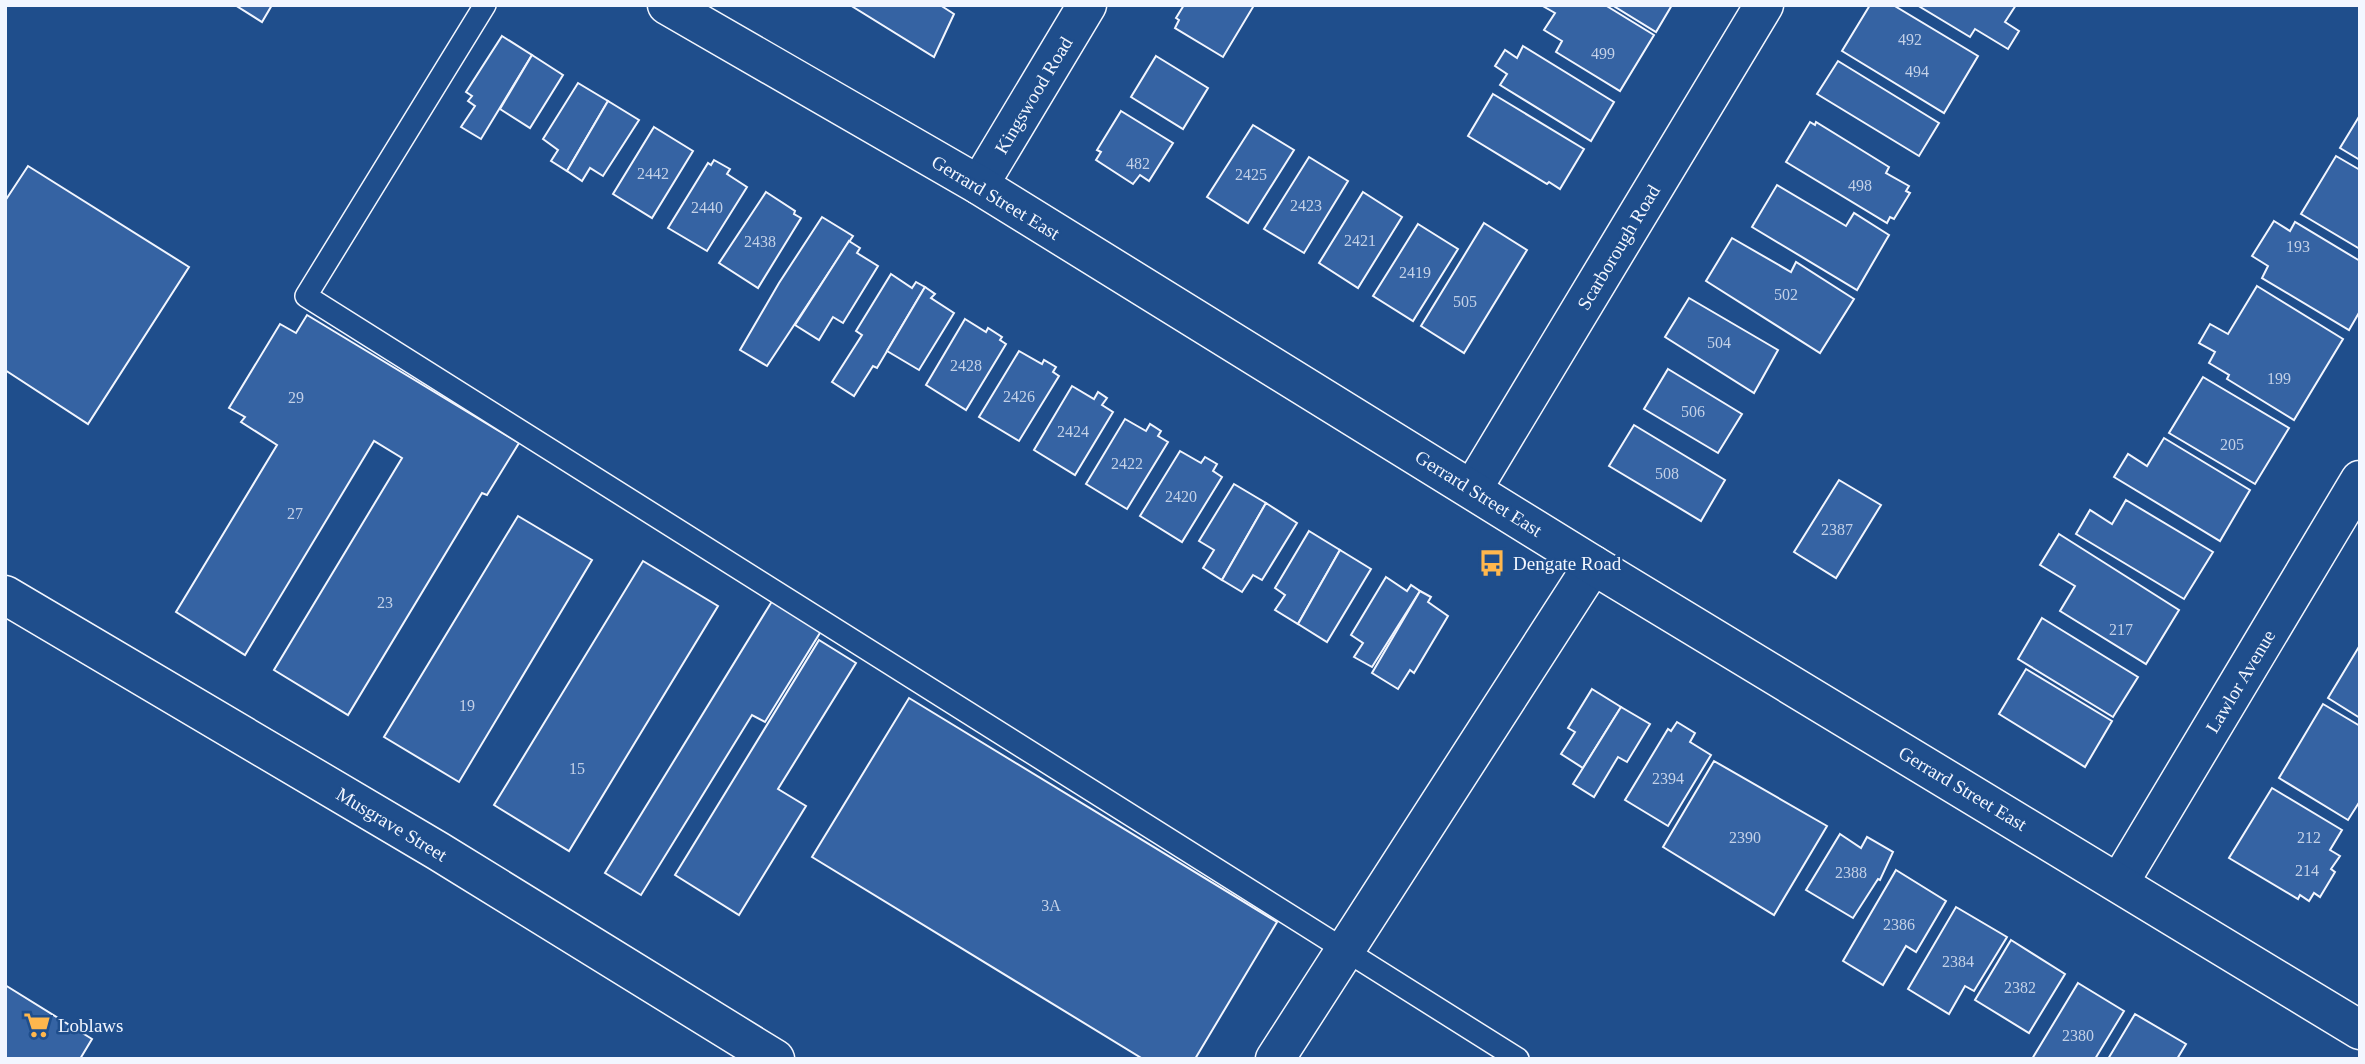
<svg xmlns="http://www.w3.org/2000/svg" width="2365" height="1064" viewBox="0 0 2365 1064" font-family="'Times New Roman',serif">
<rect width="100%" height="100%" fill="#1f4e8c"/>
<g fill="#3563a3" stroke="#f2f6ff" stroke-width="2">
<polygon points="235,5 272,5 262,22"/>
<polygon points="850,5 940,5 954,14 934,57"/>
<polygon points="1184,5 1251,5 1253,7 1223,57 1175,28 1179,20 1176,18"/>
<polygon points="1541,5 1605,5 1654,35 1620,91 1556,52 1562,41 1544,30 1555,13"/>
<polygon points="1612,5 1672,5 1656,32"/>
<polygon points="1870,5 1893,5 1978,56 1944,113 1842,51"/>
<polygon points="1917,5 2016,5 2005,22 2019,31 2008,49 1975,29 1970,37"/>
<polygon points="502,36 532,55 481,139 461,127 475,106 468,101 472,96 466,92"/>
<polygon points="1523,46 1614,102 1591,141 1500,85 1507,74 1495,66 1505,50 1517,58"/>
<polygon points="532,55 563,75 530,128 500,109"/>
<polygon points="1156,56 1208,88 1183,129 1131,97"/>
<polygon points="1838,61 1939,123 1919,156 1817,94"/>
<polygon points="578,83 608,101 567,171 551,161 558,150 543,139"/>
<polygon points="1493,94 1584,149 1560,189 1549,182 1547,184 1468,136"/>
<polygon points="608,101 639,120 603,176 590,168 582,181 567,171"/>
<polygon points="1121,111 1173,143 1149,181 1140,175 1133,184 1096,160 1101,152 1097,150"/>
<polygon points="2360,115 2360,160 2340,148"/>
<polygon points="1810,122 1815,125 1816,122 1889,167 1886,173 1909,186 1906,191 1910,193 1894,219 1890,217 1887,223 1786,162"/>
<polygon points="1253,125 1294,150 1248,223 1207,197"/>
<polygon points="654,127 693,151 652,218 613,194"/>
<polygon points="2336,156 2360,170 2360,249 2301,214"/>
<polygon points="1309,157 1348,181 1304,253 1264,229"/>
<polygon points="714,160 730,169 727,174 747,187 707,251 668,228 708,163 711,165"/>
<polygon points="28,166 189,267 88,424 5,370 5,201"/>
<polygon points="1777,185 1846,226 1854,213 1889,235 1857,290 1752,227"/>
<polygon points="766,192 795,211 794,214 801,218 758,288 719,263"/>
<polygon points="1363,192 1402,217 1358,288 1319,263"/>
<polygon points="822,217 853,236 767,366 740,350 779,283"/>
<polygon points="2274,221 2290,231 2295,222 2360,261 2360,311 2349,330 2262,278 2268,266 2252,256"/>
<polygon points="1484,223 1527,250 1464,353 1421,326"/>
<polygon points="1418,224 1458,249 1413,321 1373,296"/>
<polygon points="1732,238 1791,272 1796,262 1854,299 1820,353 1706,281"/>
<polygon points="849,241 860,248 857,253 878,266 843,323 833,317 819,340 795,325"/>
<polygon points="891,274 912,288 916,282 925,287 877,368 873,366 854,396 832,382 862,335 856,331"/>
<polygon points="2257,286 2343,339 2294,420 2227,379 2229,375 2209,363 2215,352 2199,343 2210,324 2228,334"/>
<polygon points="925,287 935,294 931,298 954,313 919,370 887,351"/>
<polygon points="1689,298 1778,350 1754,393 1665,337"/>
<polygon points="307,315 519,443 487,495 482,493 348,715 274,670 402,458 374,441 245,655 176,612 277,445 241,422 245,417 229,408 280,324 296,333"/>
<polygon points="965,319 986,332 988,328 1002,337 1000,340 1006,344 966,410 926,385"/>
<polygon points="1019,351 1042,364 1044,360 1056,367 1053,372 1059,376 1019,441 979,417"/>
<polygon points="1668,369 1742,414 1718,453 1644,409"/>
<polygon points="2203,377 2289,428 2255,484 2169,433"/>
<polygon points="1072,386 1094,399 1098,392 1107,398 1102,405 1113,412 1075,475 1034,450"/>
<polygon points="1125,419 1146,431 1150,424 1161,431 1158,436 1168,442 1127,509 1086,484"/>
<polygon points="1634,425 1725,480 1701,521 1609,466"/>
<polygon points="2164,438 2250,490 2220,541 2114,477 2128,454 2147,466"/>
<polygon points="1180,451 1201,463 1205,457 1217,464 1213,471 1222,477 1182,542 1140,516"/>
<polygon points="1839,480 1881,505 1836,578 1794,552"/>
<polygon points="1234,484 1266,503 1222,580 1203,568 1214,550 1199,541"/>
<polygon points="2126,500 2213,552 2184,599 2076,534 2090,510 2112,524"/>
<polygon points="1266,503 1297,523 1262,580 1253,575 1242,592 1222,580"/>
<polygon points="518,516 592,560 459,782 384,737"/>
<polygon points="1309,531 1340,550 1298,624 1275,610 1285,595 1275,588"/>
<polygon points="2059,534 2179,610 2146,664 2060,611 2075,586 2040,565"/>
<polygon points="1340,550 1371,569 1327,642 1298,624"/>
<polygon points="643,561 718,606 569,851 494,805"/>
<polygon points="1386,577 1407,591 1411,585 1420,591 1372,667 1354,657 1363,643 1351,635"/>
<polygon points="1420,591 1431,597 1428,602 1448,616 1414,673 1410,670 1398,689 1372,673"/>
<polygon points="774,598 823,628 765,722 752,715 641,895 605,873"/>
<polygon points="2042,618 2138,677 2113,717 2018,659"/>
<polygon points="819,640 856,663 778,789 806,806 739,915 675,875"/>
<polygon points="2360,645 2360,718 2328,698"/>
<polygon points="2026,669 2112,721 2085,767 1999,714"/>
<polygon points="1592,689 1621,707 1583,768 1561,754 1575,732 1568,728"/>
<polygon points="909,698 1277,922 1195,1059 1143,1059 812,857"/>
<polygon points="2323,704 2360,726 2360,801 2348,820 2279,778"/>
<polygon points="1621,707 1650,724 1627,762 1618,757 1594,797 1573,784"/>
<polygon points="1677,722 1695,733 1690,742 1711,755 1668,826 1625,800 1668,729 1671,731"/>
<polygon points="1714,761 1827,826 1774,915 1663,847"/>
<polygon points="2272,788 2342,830 2330,850 2340,856 2331,869 2335,872 2320,897 2314,893 2309,901 2300,895 2298,899 2229,858"/>
<polygon points="1840,834 1861,848 1867,837 1893,852 1880,880 1878,879 1853,918 1806,890"/>
<polygon points="1896,870 1946,901 1916,952 1906,946 1883,985 1843,961"/>
<polygon points="1956,907 2007,937 1974,991 1965,986 1949,1014 1908,989"/>
<polygon points="2011,940 2065,974 2029,1033 1975,1000"/>
<polygon points="2078,983 2124,1011 2095,1059 2032,1059"/>
<polygon points="5,985 92,1039 80,1059 5,1059"/>
<polygon points="2135,1014 2186,1044 2177,1059 2108,1059"/>
</g>
<g fill="none" stroke-linecap="round" stroke-linejoin="round">
<defs>
<polyline id="service" points="485,5 306,296 1518,1059"/>
<g id="minor">
<polyline points="979,185 1087,5"/>
<polyline points="1473,488 1764,5"/>
<polyline points="5,595 438,851 775,1059"/>
<polyline points="2119,883 2360,480"/>
<polyline points="1275,1059 1593,565"/>
</g>
<polyline id="primary" points="667,5 979,185 1593,565 2360,1030"/>
</defs>
<use href="#service" stroke="#f2f6ff" stroke-width="24"/>
<use href="#minor" stroke="#f2f6ff" stroke-width="41"/>
<use href="#primary" stroke="#f2f6ff" stroke-width="41"/>
<use href="#service" stroke="#1f4e8c" stroke-width="21"/>
<use href="#minor" stroke="#1f4e8c" stroke-width="38"/>
<use href="#primary" stroke="#1f4e8c" stroke-width="38"/>
</g>
<defs>
<symbol id="bus-bare" viewBox="-9 -9 18 18"><path d="M-5-6H5V4H4V6H2V4H-2V6H-4V4H-5ZM-3.5-4V0h7V-4ZM-3.5 1.2v1.5H-2V1.2ZM2 1.2v1.5H3.5V1.2Z" fill="#ffb74d" stroke="#1f4e8c" stroke-width="2.5" paint-order="stroke"/></symbol>
<symbol id="supermarket-bare" viewBox="-9 -9 18 18"><path d="M-6-5.5h2.5l.6 2H6L4.5 2H-2.5L-4.4-4H-6ZM-1.5 3.2a1.3 1.3 0 1 0 .1 0ZM3 3.2a1.3 1.3 0 1 0 .1 0Z" fill="#ffb74d" stroke="#1f4e8c" stroke-width="2.5" paint-order="stroke"/></symbol>
</defs>
<g fill-rule="evenodd">
<use href="#bus-bare" x="1473" y="544" width="38" height="38"/>
<use href="#supermarket-bare" x="18" y="1006" width="38" height="38"/>
</g>
<g text-anchor="middle" stroke-width="5" stroke-linejoin="round" paint-order="stroke">
<g font-size="16" fill="#c3d1e8">
<text x="1910" y="45">492</text>
<text x="1603" y="59">499</text>
<text x="1917" y="77">494</text>
<text x="1138" y="169">482</text>
<text x="653" y="179">2442</text>
<text x="1251" y="180">2425</text>
<text x="1860" y="191">498</text>
<text x="1306" y="211">2423</text>
<text x="707" y="213">2440</text>
<text x="1360" y="246">2421</text>
<text x="760" y="247">2438</text>
<text x="2298" y="252">193</text>
<text x="1415" y="278">2419</text>
<text x="1786" y="300">502</text>
<text x="1465" y="307">505</text>
<text x="1719" y="348">504</text>
<text x="966" y="371">2428</text>
<text x="2279" y="384">199</text>
<text x="1019" y="402">2426</text>
<text x="296" y="403">29</text>
<text x="1693" y="417">506</text>
<text x="1073" y="437">2424</text>
<text x="2232" y="450">205</text>
<text x="1127" y="469">2422</text>
<text x="1667" y="479">508</text>
<text x="1181" y="502">2420</text>
<text x="295" y="519">27</text>
<text x="1837" y="535">2387</text>
<text x="385" y="608">23</text>
<text x="2121" y="635">217</text>
<text x="467" y="711">19</text>
<text x="577" y="774">15</text>
<text x="1668" y="784">2394</text>
<text x="1745" y="843">2390</text>
<text x="2309" y="843">212</text>
<text x="2307" y="876">214</text>
<text x="1851" y="878">2388</text>
<text x="1051" y="911">3A</text>
<text x="1899" y="930">2386</text>
<text x="1958" y="967">2384</text>
<text x="2020" y="993">2382</text>
<text x="2078" y="1041">2380</text>
</g>
<g font-size="19" fill="#f2f6ff" stroke="#1f4e8c">
<text transform="translate(1033 95) rotate(-59)" y="7">Kingswood Road</text>
<text transform="translate(996 197) rotate(31)" y="7">Gerrard Street East</text>
<text transform="translate(1618 247) rotate(-59)" y="7">Scarborough Road</text>
<text transform="translate(1479 493) rotate(32)" y="7">Gerrard Street East</text>
<text transform="translate(2240 681) rotate(-59)" y="7">Lawlor Avenue</text>
<text transform="translate(1963 788) rotate(31)" y="7">Gerrard Street East</text>
<text transform="translate(392 824) rotate(31)" y="7">Musgrave Street</text>
</g>
<g font-size="19" fill="#f2f6ff" stroke="#1f4e8c" text-anchor="start">
<text x="1513" y="570">Dengate Road</text>
<text x="58" y="1032">Loblaws</text>
</g>
</g>
<rect width="2365" height="1064" fill="none" stroke="#f2f6ff" stroke-width="14"/>
</svg>
